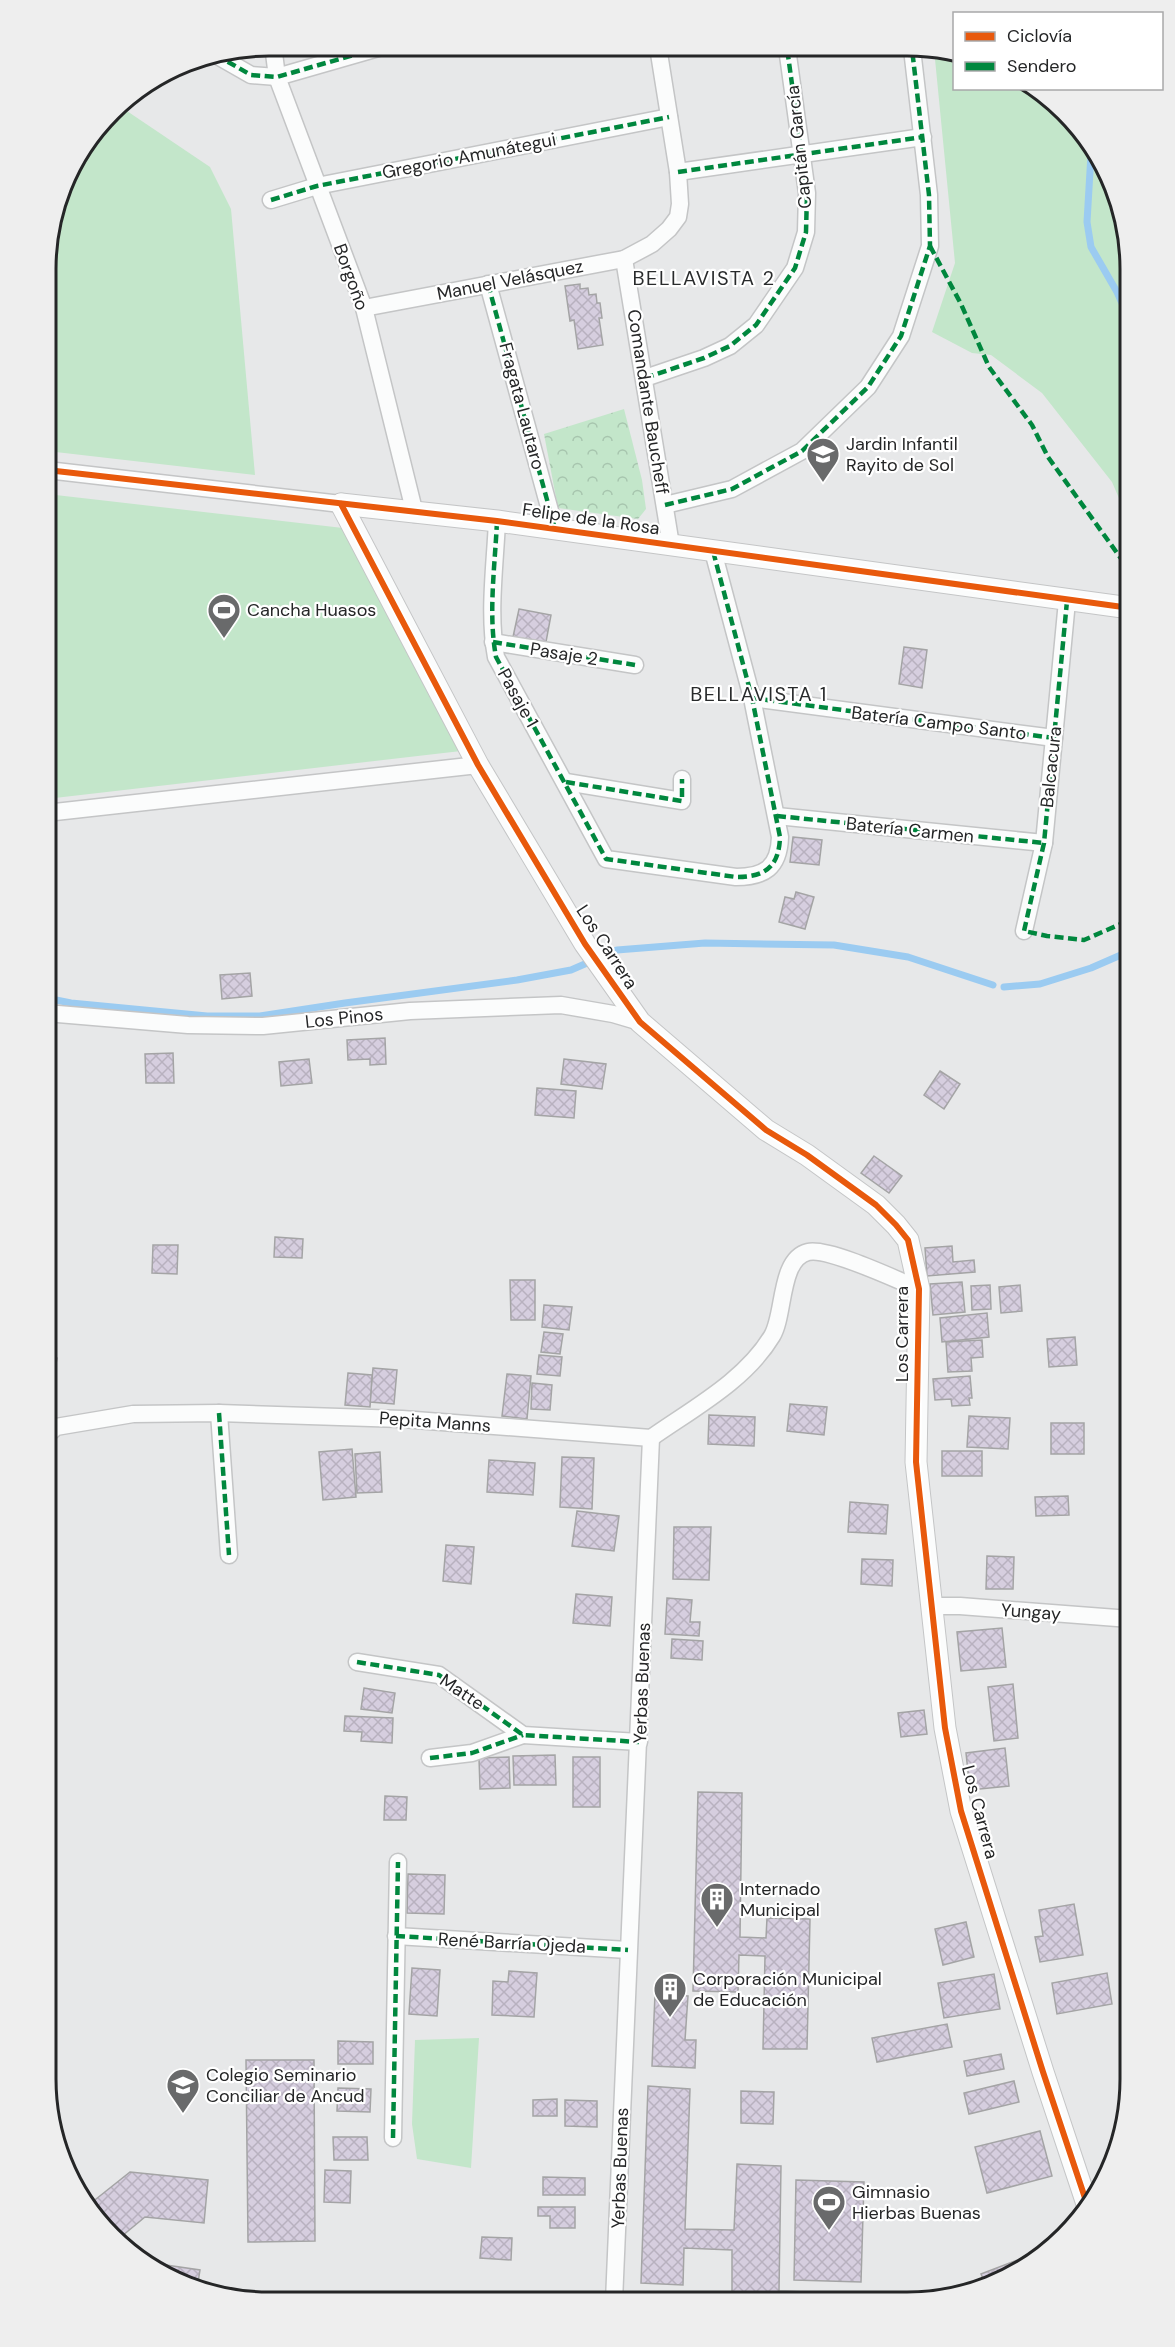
<svg xmlns="http://www.w3.org/2000/svg" width="1175" height="2347" viewBox="0 0 1175 2347" font-family="'DM Sans',sans-serif">
<defs>
<pattern id="park-crowns" width="20" height="18" patternUnits="userSpaceOnUse" patternTransform="scale(1.5)"><rect width="20" height="18" fill="#c3e6ca"/><path d="M2 6a3 3 0 1 1 6 0M12 15a3 3 0 1 1 6 0" fill="none" stroke="#a7c5ae"/></pattern>
<pattern id="building-cross-hatch" width="8" height="8" patternUnits="userSpaceOnUse" patternTransform="scale(1.5)"><rect width="8" height="8" fill="#d6cedf"/><path d="M0 0l8 8M0 8l8-8" fill="none" stroke="#b8b1bf"/></pattern>
</defs>
<rect width="100%" height="100%" fill="#e7e8e9"/>
<g fill="#c3e6ca">
<polygon points="934,49 954,51 954,88 1036,89 1054,101 1093,145 1118,197 1130,268 1130,556 1126,556 1128,519 1112,482 1042,393 991,355 972,353 932,332 955,263"/>
<polygon points="118,105 210,167 231,209 255,475 47,451 47,239 68,169"/>
<polygon points="47,494 343,528 461,751 46,799"/>
<polygon points="479,2038 471,2168 417,2159 412,2124 415,2040"/>
</g>
<polygon fill="url(#park-crowns)" points="624,409 642,480 646,509 638,519 558,508 544,434"/>
<g fill="none" stroke-linecap="round" stroke-linejoin="round">
<g stroke="#9bcbf1" stroke-width="7">
<polyline points="1095,149 1091,154 1087,222 1091,247 1117,292 1130,321"/>
<polyline points="1004,987 1040,984 1091,968 1130,951"/>
<polyline points="46,998 71,1003 207,1016 260,1016 345,1003 517,980 571,970 617,950 705,943 834,945 908,957 993,985"/>
</g>
</g>
<g fill="url(#building-cross-hatch)" stroke="#a4a4a5" stroke-width="1.5">
<polygon points="580,284 580,289 588,288 589,295 596,294 597,303 600,303 602,318 599,318 603,345 578,349 574,320 570,321 565,286"/>
<polygon points="519,609 551,615 546,642 513,637"/>
<polygon points="904,647 927,650 922,688 899,684"/>
<polygon points="793,837 822,840 819,865 790,862"/>
<polygon points="796,892 814,897 805,929 779,922 785,897 794,899"/>
<polygon points="250,973 252,996 222,999 220,975"/>
<polygon points="385,1038 386,1064 370,1065 370,1059 348,1060 347,1040"/>
<polygon points="173,1053 174,1083 146,1083 145,1054"/>
<polygon points="309,1059 312,1083 281,1086 279,1062"/>
<polygon points="564,1059 606,1064 602,1089 561,1084"/>
<polygon points="940,1071 960,1084 944,1109 924,1095"/>
<polygon points="537,1088 576,1091 574,1118 535,1115"/>
<polygon points="874,1156 902,1176 889,1193 861,1173"/>
<polygon points="275,1237 303,1239 302,1258 274,1257"/>
<polygon points="153,1245 178,1245 177,1274 152,1273"/>
<polygon points="952,1246 953,1262 974,1260 975,1272 927,1276 925,1248"/>
<polygon points="510,1280 535,1280 535,1320 511,1320"/>
<polygon points="962,1282 965,1312 933,1315 930,1284"/>
<polygon points="990,1285 991,1309 972,1310 971,1286"/>
<polygon points="1020,1285 1022,1311 1001,1313 999,1287"/>
<polygon points="544,1305 572,1307 569,1330 542,1327"/>
<polygon points="987,1313 989,1337 942,1342 940,1318"/>
<polygon points="544,1332 563,1334 560,1354 541,1352"/>
<polygon points="1075,1337 1077,1365 1049,1367 1047,1339"/>
<polygon points="982,1340 983,1357 971,1358 972,1371 948,1372 946,1342"/>
<polygon points="539,1355 562,1357 560,1376 537,1374"/>
<polygon points="46,1356 57,1358 50,1398 46,1397"/>
<polygon points="373,1368 397,1370 394,1404 370,1402"/>
<polygon points="348,1373 372,1375 370,1407 345,1405"/>
<polygon points="507,1374 531,1376 527,1419 502,1416"/>
<polygon points="970,1376 972,1398 969,1398 970,1405 952,1406 951,1399 935,1400 933,1379"/>
<polygon points="532,1383 552,1385 550,1410 531,1409"/>
<polygon points="790,1404 827,1407 824,1435 787,1431"/>
<polygon points="709,1415 755,1417 754,1446 708,1444"/>
<polygon points="969,1416 1010,1418 1008,1449 967,1447"/>
<rect x="1051" y="1423" width="33" height="31"/>
<polygon points="352,1449 356,1497 323,1500 319,1452"/>
<rect x="942" y="1451" width="40" height="25"/>
<polygon points="380,1452 382,1492 357,1493 355,1454"/>
<polygon points="562,1457 594,1458 592,1509 560,1507"/>
<polygon points="489,1460 535,1463 533,1495 487,1492"/>
<polygon points="1068,1496 1069,1515 1036,1516 1035,1497"/>
<polygon points="850,1502 888,1505 886,1534 848,1532"/>
<polygon points="577,1511 619,1516 614,1551 572,1546"/>
<polygon points="674,1527 711,1527 709,1580 673,1579"/>
<polygon points="446,1545 474,1547 471,1584 443,1581"/>
<polygon points="987,1556 1014,1557 1013,1589 986,1589"/>
<polygon points="862,1559 893,1560 892,1586 861,1584"/>
<polygon points="576,1594 612,1597 610,1626 573,1623"/>
<polygon points="667,1598 692,1600 690,1622 700,1622 699,1636 665,1634"/>
<polygon points="1002,1628 1006,1667 961,1671 957,1632"/>
<polygon points="672,1639 703,1641 702,1660 671,1658"/>
<polygon points="1013,1684 1018,1738 994,1741 988,1687"/>
<polygon points="364,1688 395,1693 392,1713 361,1709"/>
<polygon points="924,1710 927,1734 901,1737 898,1713"/>
<polygon points="345,1716 393,1718 392,1743 361,1741 362,1732 344,1731"/>
<polygon points="1005,1748 1009,1786 970,1790 966,1753"/>
<polygon points="555,1755 556,1785 514,1785 513,1756"/>
<polygon points="509,1757 510,1788 480,1789 479,1758"/>
<rect x="573" y="1757" width="27" height="50"/>
<polygon points="698,1792 742,1793 740,1937 766,1938 767,1918 810,1919 807,2049 763,2049 765,1956 739,1955 738,1992 693,1991"/>
<polygon points="385,1796 407,1797 406,1820 384,1820"/>
<polygon points="408,1874 445,1875 444,1914 407,1913"/>
<polygon points="1074,1904 1083,1955 1040,1962 1035,1937 1043,1936 1039,1910"/>
<polygon points="966,1922 974,1957 943,1965 935,1929"/>
<polygon points="45,1964 51,1965 45,2012"/>
<polygon points="412,1968 440,1970 437,2016 409,2014"/>
<polygon points="509,1971 537,1973 534,2017 492,2015 493,1981 508,1982"/>
<polygon points="1107,1973 1112,2004 1057,2014 1052,1983"/>
<polygon points="994,1974 1000,2009 944,2018 938,1983"/>
<polygon points="655,1994 688,1996 685,2040 696,2040 695,2068 652,2066"/>
<polygon points="947,2024 952,2047 877,2062 872,2038"/>
<polygon points="338,2041 373,2042 373,2064 338,2064"/>
<polygon points="1001,2054 1004,2069 967,2076 964,2061"/>
<polygon points="246,2060 314,2060 315,2241 248,2242"/>
<polygon points="1014,2081 1019,2102 969,2114 964,2093"/>
<polygon points="648,2086 690,2089 685,2229 734,2230 737,2164 781,2166 779,2291 834,2293 834,2302 766,2302 766,2293 732,2293 732,2250 684,2248 683,2285 641,2283"/>
<polygon points="338,2088 371,2089 370,2112 337,2111"/>
<polygon points="741,2091 774,2092 773,2124 741,2123"/>
<polygon points="557,2099 557,2116 533,2116 533,2100"/>
<polygon points="565,2100 597,2101 597,2127 565,2126"/>
<polygon points="1040,2131 1052,2176 987,2193 975,2147"/>
<polygon points="333,2137 367,2137 368,2160 334,2160"/>
<polygon points="325,2170 351,2171 350,2203 324,2202"/>
<polygon points="130,2172 208,2180 204,2223 145,2217 116,2241 86,2207"/>
<polygon points="543,2177 585,2178 585,2195 543,2195"/>
<polygon points="796,2180 864,2182 861,2282 794,2280"/>
<polygon points="538,2207 575,2207 575,2228 550,2228 550,2216 538,2216"/>
<polygon points="482,2237 512,2238 511,2260 480,2258"/>
<polygon points="1046,2249 1031,2264 986,2286 981,2274"/>
<polygon points="159,2264 200,2270 197,2289 183,2285 158,2270"/>
</g>
<g fill="none" stroke-linecap="round" stroke-linejoin="round">
<defs>
<g id="minor">
<polyline points="273,45 277,77 364,308 415,514"/>
<polyline points="216,55 251,75 277,77 385,46"/>
<polyline points="678,172 923,137"/>
<polyline points="271,200 317,186 669,117"/>
<polyline points="624,259 671,545"/>
<polyline points="488,284 555,529"/>
<polyline points="364,308 624,259 652,244 669,229 678,217 680,204 678,172 658,47"/>
<polyline points="645,378 704,358 730,346 756,325 795,268 806,232 807,193 787,48"/>
<polyline points="47,470 341,504"/>
<polyline points="665,505 732,489 802,451 868,387 901,336 930,246 929,195 912,49"/>
<path d="M497,521C495,566 488,614 496,657L606,859L736,877C764,877 779,868 780,837L752,698L713,551"/>
<polyline points="493,642 635,665"/>
<polyline points="752,698 1054,738"/>
<polyline points="566,782 682,801 682,779"/>
<polyline points="46,813 478,765"/>
<polyline points="777,816 1044,843"/>
<polyline points="1024,931 1044,843 1067,601"/>
<polyline points="46,1013 188,1025 263,1026 410,1011 561,1005 613,1014 640,1022"/>
<polyline points="219,1413 229,1555"/>
<polyline points="46,1436 56,1427 133,1414 219,1413 402,1419 651,1438"/>
<path d="M651,1438C692,1409 745,1381 772,1336C785,1315 779,1259 808,1252C828,1247 897,1280 919,1289"/>
<polyline points="932,1606 960,1606 1130,1619"/>
<polyline points="357,1662 439,1675 523,1735 639,1742"/>
<polyline points="430,1758 472,1753 523,1735"/>
<polyline points="396,1936 628,1950"/>
<polyline points="393,2138 398,1862"/>
<polyline points="614,2301 651,1438"/>
</g>
<g id="tertiary">
<polyline points="341,504 478,765 585,944 640,1022 766,1130 807,1155 876,1205 896,1225 908,1240 919,1289 916,1462 945,1728 961,1811 1043,2072 1088,2207"/>
<polyline points="341,504 497,521 1130,608"/>
</g>
</defs>
<use href="#minor" stroke="#c4c5c6" stroke-width="19"/>
<use href="#tertiary" stroke="#c4c5c6" stroke-width="23"/>
<use href="#minor" stroke="#fbfcfc" stroke-width="16"/>
<use href="#tertiary" stroke="#fbfcfc" stroke-width="21"/>
<g stroke="#00873e" stroke-width="4.5" stroke-dasharray="9 4.5" stroke-linecap="butt">
<polyline points="216,55 251,75 277,77 385,46"/>
<polyline points="678,172 923,137"/>
<polyline points="271,200 317,186 669,117"/>
<polyline points="930,246 961,304 989,367 1032,425 1048,457 1130,571"/>
<polyline points="488,284 555,529"/>
<polyline points="645,378 704,358 730,346 756,325 795,268 806,232 807,193 787,48"/>
<polyline points="665,505 732,489 802,451 868,387 901,336 930,246 929,195 912,49"/>
<path d="M497,521C495,566 488,614 496,657L606,859L736,877C764,877 779,868 780,837L752,698L713,551"/>
<polyline points="1067,601 1044,843 1024,931 1047,936 1084,940 1130,920"/>
<polyline points="493,642 635,665"/>
<polyline points="752,698 1054,738"/>
<polyline points="566,782 682,801 682,779"/>
<polyline points="777,816 1044,843"/>
<polyline points="219,1413 229,1555"/>
<polyline points="357,1662 439,1675 523,1735 639,1742"/>
<polyline points="430,1758 472,1753 523,1735"/>
<polyline points="396,1936 628,1950"/>
<polyline points="393,2138 398,1862"/>
</g>
<defs>
<g id="cycleway">
<polyline points="47,470 497,521 1130,608"/>
<polyline points="341,504 478,765 585,944 640,1022 766,1130 807,1155 876,1205 896,1225 908,1240 919,1289 916,1462 945,1728 961,1811 1043,2072 1088,2207"/>
</g>
</defs>
<use href="#cycleway" stroke="#fff" stroke-width="10"/>
<use href="#cycleway" stroke="#e8590c" stroke-width="6"/>
</g>
<defs>
<symbol id="school-pin" viewBox="-11 -11 22 30"><path d="M0 17L-7.5 6A9.5 9.5 0 1 1 7.5 6Z" fill="#696a6b" stroke="#fff"/><path d="M0-5L7-2L0 1L-7-2ZM-4 1L0 2.5L4 1V4Q0 6-4 4Z" fill="#fff"/></symbol>
<symbol id="stadium-pin" viewBox="-11 -11 22 30"><path d="M0 17L-7.5 6A9.5 9.5 0 1 1 7.5 6Z" fill="#696a6b" stroke="#fff"/><path d="M0-5a6.5 5 0 1 0 0 10a6.5 5 0 1 0 0-10ZM-3.5-1.8h7v3.6h-7Z" fill="#fff"/></symbol>
<symbol id="building-pin" viewBox="-11 -11 22 30"><path d="M0 17L-7.5 6A9.5 9.5 0 1 1 7.5 6Z" fill="#696a6b" stroke="#fff"/><path d="M-4-6H4V6H1V3H-1V6H-4ZM-2.5-4.3h1.7v1.8h-1.7ZM.8-4.3h1.7v1.8H.8ZM-2.5-1h1.7V.8h-1.7ZM.8-1h1.7V.8H.8Z" fill="#fff"/></symbol>
</defs>
<g fill-rule="evenodd">
<use href="#school-pin" x="804" y="435" width="38" height="52"/>
<use href="#stadium-pin" x="205" y="591" width="38" height="52"/>
<use href="#building-pin" x="698" y="1880" width="38" height="52"/>
<use href="#building-pin" x="651" y="1970" width="38" height="52"/>
<use href="#school-pin" x="164" y="2066" width="38" height="52"/>
<use href="#stadium-pin" x="810" y="2183" width="38" height="52"/>
</g>
<g text-anchor="middle" stroke-width="4.5" stroke-linejoin="round" paint-order="stroke">
<g font-size="18" fill="#252627" stroke="#fff">
<text transform="translate(799 147) rotate(-96)" y="6">Capitán García</text>
<text transform="translate(469 156) rotate(-11)" y="6">Gregorio Amunátegui</text>
<text transform="translate(351 277) rotate(70)" y="6">Borgoño</text>
<text transform="translate(510 280) rotate(-11)" y="6">Manuel Velásquez</text>
<text transform="translate(648 402) rotate(81)" y="6">Comandante Baucheff</text>
<text transform="translate(522 406) rotate(75)" y="6">Fragata Lautaro</text>
<text transform="translate(591 519) rotate(8)" y="6">Felipe de la Rosa</text>
<text transform="translate(564 654) rotate(9)" y="6">Pasaje 2</text>
<text transform="translate(518 698) rotate(61)" y="6">Pasaje 1</text>
<text transform="translate(939 723) rotate(7)" y="6">Batería Campo Santo</text>
<text transform="translate(1051 767) rotate(-84)" y="6">Balcacura</text>
<text transform="translate(910 830) rotate(6)" y="6">Batería Carmen</text>
<text transform="translate(607 947) rotate(57)" y="6">Los Carrera</text>
<text transform="translate(344 1018) rotate(-6)" y="6">Los Pinos</text>
<text transform="translate(902 1334) rotate(-90)" y="6">Los Carrera</text>
<text transform="translate(435 1422) rotate(4)" y="6">Pepita Manns</text>
<text transform="translate(1031 1612) rotate(4)" y="6">Yungay</text>
<text transform="translate(642 1683) rotate(-88)" y="6">Yerbas Buenas</text>
<text transform="translate(462 1692) rotate(34)" y="6">Matte</text>
<text transform="translate(980 1812) rotate(75)" y="6">Los Carrera</text>
<text transform="translate(512 1943) rotate(3)" y="6">René Barría Ojeda</text>
<text transform="translate(620 2168) rotate(-88)" y="6">Yerbas Buenas</text>
</g>
<g font-size="18" fill="#252627" stroke="#fff" text-anchor="start">
<text x="846" y="450">Jardin Infantil<tspan x="846" dy="21">Rayito de Sol</tspan></text>
<text x="247" y="616">Cancha Huasos</text>
<text x="740" y="1895">Internado<tspan x="740" dy="21">Municipal</tspan></text>
<text x="693" y="1985">Corporación Municipal<tspan x="693" dy="21">de Educación</tspan></text>
<text x="206" y="2081">Colegio Seminario<tspan x="206" dy="21">Conciliar de Ancud</tspan></text>
<text x="852" y="2198">Gimnasio<tspan x="852" dy="21">Hierbas Buenas</tspan></text>
</g>
<g font-size="20" letter-spacing="1.5" fill="#292b2c" stroke="#fff">
<text x="704" y="285">BELLAVISTA 2</text>
<text x="759" y="701">BELLAVISTA 1</text>
</g>
</g>
<path d="M0 0H1175V2347H0ZM269 56H907A213 213 0 0 1 1120 269V2079A213 213 0 0 1 907 2292H269A213 213 0 0 1 56 2079V269A213 213 0 0 1 269 56Z" fill="#eee" fill-rule="evenodd"/>
<path fill="none" stroke="#252627" stroke-width="3" d="M269 56H907A213 213 0 0 1 1120 269V2079A213 213 0 0 1 907 2292H269A213 213 0 0 1 56 2079V269A213 213 0 0 1 269 56Z"/>
<rect x="953" y="12" width="210" height="78" fill="#ffffff" stroke="#a8a8a9" stroke-width="1.5"/>
<rect x="965" y="32" width="30" height="9" fill="#e8590c" stroke="#a8a8a9" stroke-width="1.5"/>
<text x="1007" y="42" font-size="18" fill="#252627">Ciclovía</text>
<rect x="965" y="62" width="30" height="9" fill="#00873e" stroke="#a8a8a9" stroke-width="1.5"/>
<text x="1007" y="72" font-size="18" fill="#252627">Sendero</text>
</svg>
